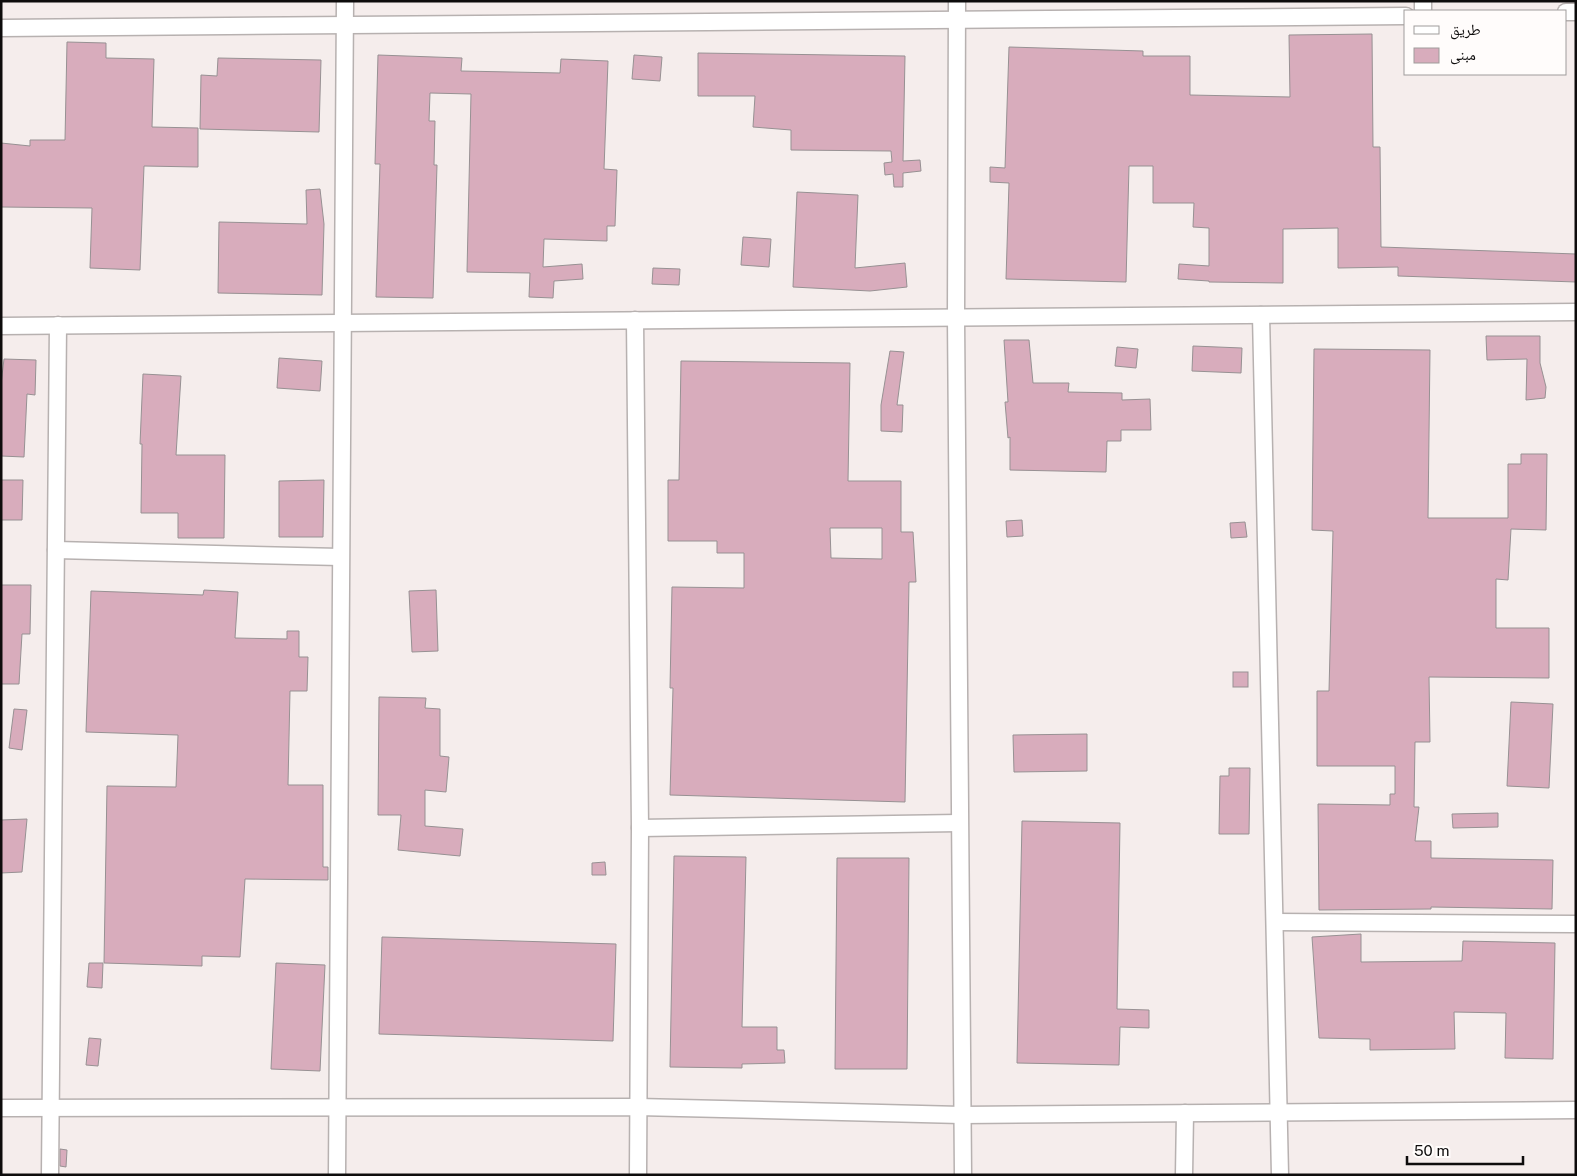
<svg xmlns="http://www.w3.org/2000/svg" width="1577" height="1176" viewBox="0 0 1577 1176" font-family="'Public Sans','Noto Naskh Arabic',sans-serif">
<rect width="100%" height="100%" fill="#f5edec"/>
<g fill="#d8acbc" stroke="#979193" fill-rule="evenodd">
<polygon points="1372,34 1373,147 1380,147 1381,247 1576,254 1576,282 1398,276 1398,267 1338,268 1338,228 1283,229 1283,283 1209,282 1209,281 1178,279 1179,264 1209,266 1209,228 1193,227 1194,203 1153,203 1153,166 1129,166 1126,282 1006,279 1009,183 990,182 990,167 1005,168 1009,47 1143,51 1143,56 1190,56 1190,95 1290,97 1289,35"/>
<polygon points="67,42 106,43 106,58 154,59 152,127 198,128 198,167 144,166 140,270 90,268 92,208 1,207 1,143 30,146 30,140 65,140"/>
<polygon points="698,53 905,56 903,161 920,160 921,171 903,173 903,187 894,187 893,174 885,175 884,163 892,162 891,151 791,150 791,130 753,127 755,96 698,96"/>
<polygon points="378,55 462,58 461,71 560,73 561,59 608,61 604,169 617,170 615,226 607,226 607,241 544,239 543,267 582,264 583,279 554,281 553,298 529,297 530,273 467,272 471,94 430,93 429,121 435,121 434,165 437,165 433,298 376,297 380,164 375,164"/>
<polygon points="634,55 662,57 660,81 632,79"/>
<polygon points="218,58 321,60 319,132 200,129 201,75 217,76"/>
<polygon points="320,189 324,224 322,295 218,293 219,222 307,224 306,190"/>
<polygon points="797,192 858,195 855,268 905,263 907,287 870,291 793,287"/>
<polygon points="743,237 771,239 769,267 741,265"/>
<polygon points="653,268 680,269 679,285 652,284"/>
<polygon points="1486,336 1540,336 1540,363 1546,387 1545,398 1526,400 1527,359 1487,360"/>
<polygon points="1004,340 1029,340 1033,383 1069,383 1068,392 1122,393 1122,400 1150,399 1151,430 1121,430 1121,441 1107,441 1106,472 1010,470 1010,437 1008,438 1005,402 1008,402"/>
<polygon points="1193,346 1242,348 1241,373 1192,371"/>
<polygon points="1117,347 1138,349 1136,368 1115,366"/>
<polygon points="1314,349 1430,350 1428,518 1508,518 1508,464 1521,464 1521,454 1547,454 1546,530 1511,529 1508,580 1496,579 1496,628 1549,628 1549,678 1429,677 1430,742 1415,742 1414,807 1419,807 1415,841 1431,841 1431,858 1553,860 1552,909 1431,907 1431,909 1319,910 1318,804 1390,805 1390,794 1395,794 1395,766 1317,766 1317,691 1329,691 1333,531 1312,530"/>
<polygon points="890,351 904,352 897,405 903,405 902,432 881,431 881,405"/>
<polygon points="279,358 322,361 320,391 277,388"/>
<polygon points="4,359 36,360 35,395 27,394 24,457 1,456 1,384"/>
<path d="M681,361L850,363L848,481H901V532H913L916,582H909L905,802L670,795L673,688H670L672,587L744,588V553H717V541H668V480H679ZM830,528H882V559L831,558Z"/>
<polygon points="143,374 181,376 176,455 225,455 224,538 178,538 178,513 141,513 142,444 140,444"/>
<polygon points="1,480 23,480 22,520 1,520"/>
<polygon points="324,480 323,537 279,537 279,481"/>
<polygon points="1022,520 1023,536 1007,537 1006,521"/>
<polygon points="1245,522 1247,537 1231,538 1230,523"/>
<polygon points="1,585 31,585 30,634 22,634 19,684 1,684"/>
<polygon points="204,590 238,592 235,638 287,639 287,631 299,631 299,657 308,657 307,691 290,691 288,785 323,785 323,867 328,867 328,880 245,879 240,957 202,956 202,966 104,963 107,786 176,787 178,735 86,732 91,591 203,595"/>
<polygon points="436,590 438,651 412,652 409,591"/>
<rect x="1233" y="672" width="15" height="15"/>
<polygon points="379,697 426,698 425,708 440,709 440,756 449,757 446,792 425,790 425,826 463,829 460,856 398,850 401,815 378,815"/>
<polygon points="1511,702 1553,704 1549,788 1507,786"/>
<polygon points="14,709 27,710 22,750 9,748"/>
<polygon points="1087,734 1087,771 1014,772 1013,735"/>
<polygon points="1229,768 1250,768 1249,834 1219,834 1220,776 1229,776"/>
<polygon points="1498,813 1498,827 1453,828 1452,814"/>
<polygon points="27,819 22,872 1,873 1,820"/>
<polygon points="1022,821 1120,823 1117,1009 1149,1010 1149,1028 1120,1027 1119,1065 1017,1063"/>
<polygon points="674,856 746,857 742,1027 777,1027 777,1050 784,1050 785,1063 742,1064 742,1068 670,1067"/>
<polygon points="837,858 909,858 907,1069 835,1069"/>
<polygon points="605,862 606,875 592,875 592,863"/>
<polygon points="1361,934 1361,962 1462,961 1463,941 1555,943 1553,1059 1505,1058 1506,1013 1454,1012 1455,1049 1370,1050 1370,1039 1319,1038 1312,937"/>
<polygon points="382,937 616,944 613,1041 379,1034"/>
<polygon points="89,963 103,963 102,988 87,987"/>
<polygon points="276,963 325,965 320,1071 271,1069"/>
<polygon points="89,1038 101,1039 98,1066 86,1065"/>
<polygon points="60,1149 67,1150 66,1167 60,1166"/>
</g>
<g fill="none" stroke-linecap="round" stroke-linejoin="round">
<defs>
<g id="minor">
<polyline points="957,1 956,318 963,1175"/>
<polyline points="1423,1 1423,11"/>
<polyline points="1566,12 1576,12"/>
<polyline points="1,28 1406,16"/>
<polyline points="1261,315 1280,1175"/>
<polyline points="635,320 640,828 638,1175"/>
<polyline points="1,326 1576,312"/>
<polyline points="56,550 340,557"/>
<polyline points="640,828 959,823"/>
<polyline points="1275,922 1576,924"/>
<polyline points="1,1108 638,1107 961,1115 1576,1110"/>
<polyline points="50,1175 58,325"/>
<polyline points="337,1175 345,1"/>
<polyline points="1184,1175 1185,1113"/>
</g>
</defs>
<use href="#minor" stroke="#b7b1b0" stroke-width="19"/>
<use href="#minor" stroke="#fff" stroke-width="16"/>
</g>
<rect width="1577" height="1176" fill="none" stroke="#0e0c0c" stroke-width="5"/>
<rect x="1404" y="10" width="162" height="65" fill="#fffcfb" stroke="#9f9c9b"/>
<rect x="1414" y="26" width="25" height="8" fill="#ffffff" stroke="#9f9c9b"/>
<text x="1450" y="35" font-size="15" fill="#0e0c0c">طريق</text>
<rect x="1414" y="48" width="25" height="15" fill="#d8acbc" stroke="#9f9c9b"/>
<text x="1450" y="60" font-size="15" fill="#0e0c0c">مبنى</text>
<path d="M1407 1156v8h116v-8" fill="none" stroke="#0e0c0c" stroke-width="2.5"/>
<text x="1414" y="1156" font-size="15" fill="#0e0c0c" stroke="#fffcfb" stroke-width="4" paint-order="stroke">50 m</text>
</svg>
